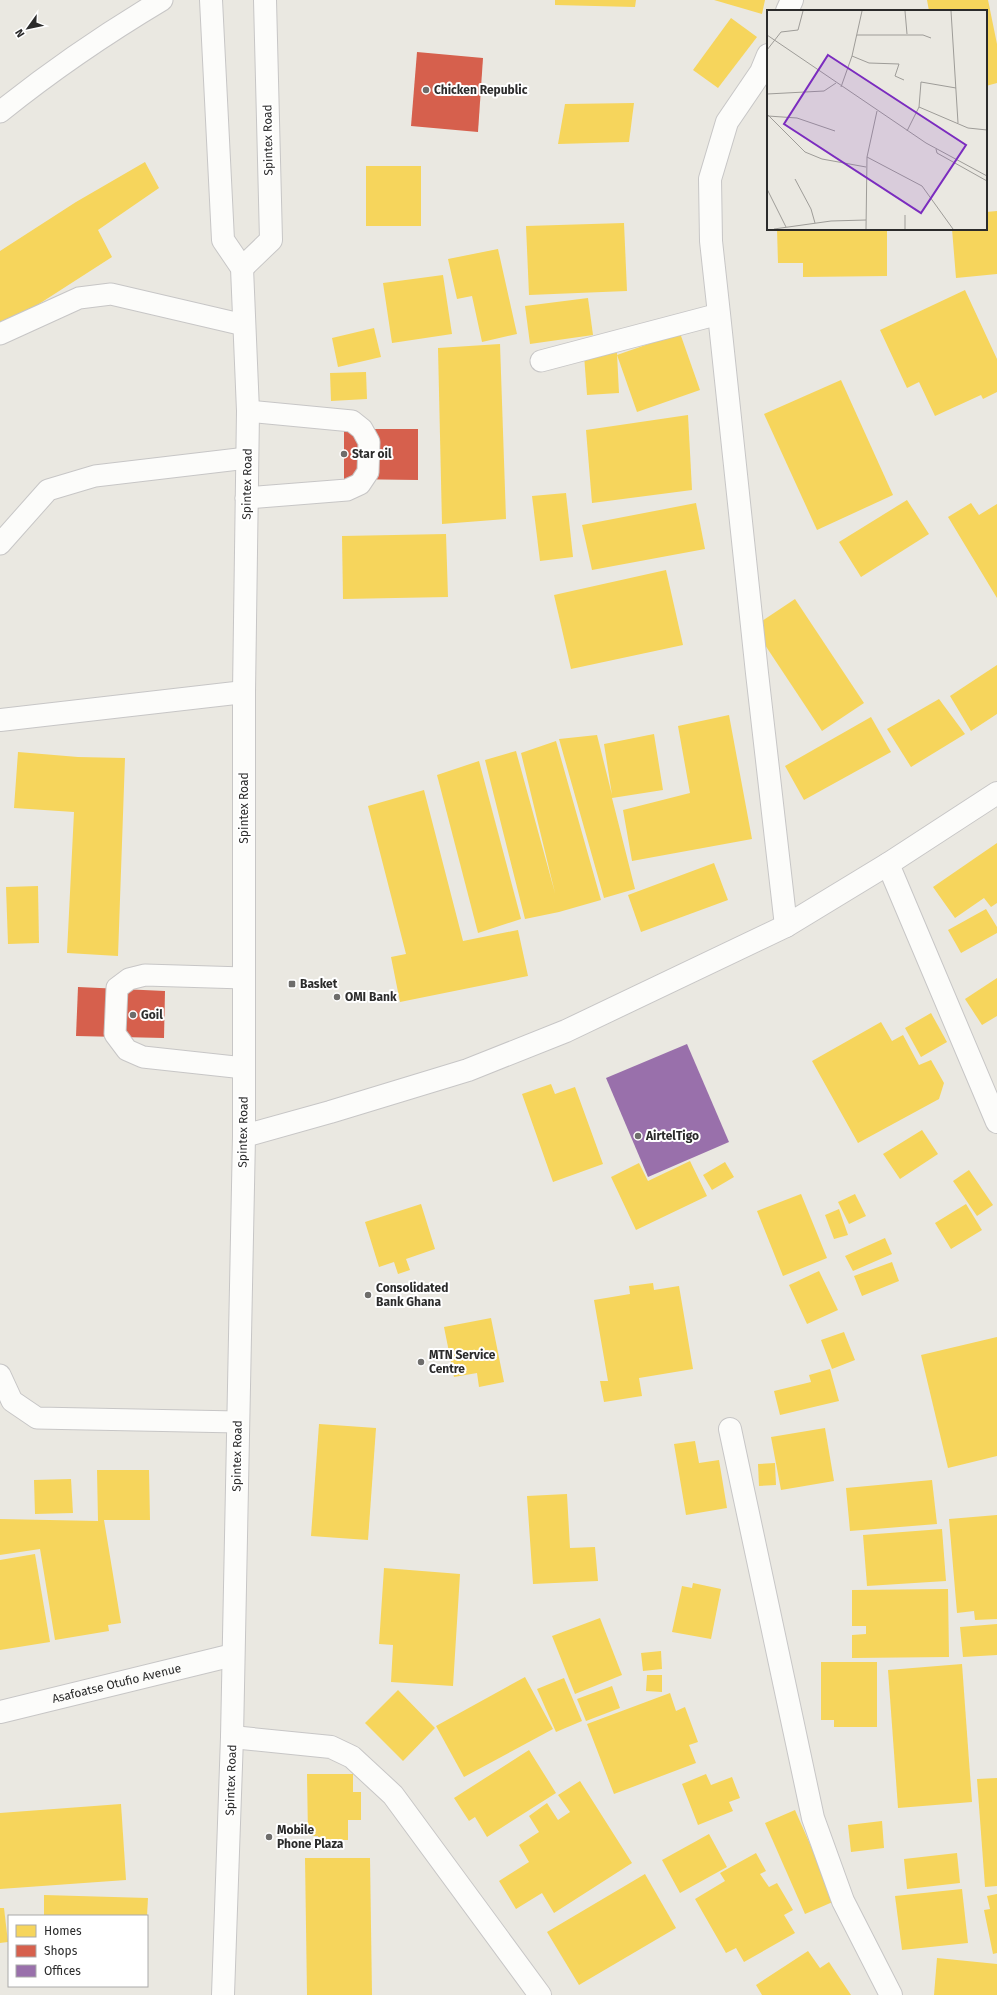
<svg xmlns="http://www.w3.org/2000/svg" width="997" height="1995" viewBox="0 0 997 1995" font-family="'Fira Sans',sans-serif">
<rect width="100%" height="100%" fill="#eae8e1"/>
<g fill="#f6d55c">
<polygon points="555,0 636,0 635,7 555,5"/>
<polygon points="714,0 765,0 762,14"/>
<polygon points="927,0 988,0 997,44 997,83 986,86 986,11 929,11"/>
<polygon points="731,18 757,37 718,88 693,70"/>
<polygon points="634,103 629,142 558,144 565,104"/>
<polygon points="145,162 159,188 98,230 112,257 0,329 0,251 76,202"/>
<rect x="366" y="166" width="55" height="60"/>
<polygon points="997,211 997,274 956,278 952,229 986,229 986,212"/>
<polygon points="624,223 627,291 529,295 526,226"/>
<polygon points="777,229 887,229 887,276 803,277 803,263 778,263"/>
<rect x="915" y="229" width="31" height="2"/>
<polygon points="498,249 517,334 482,342 472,296 457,299 448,259"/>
<polygon points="443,275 452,334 392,343 383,283"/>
<polygon points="965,290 997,359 997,392 983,399 981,395 935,416 919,382 907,388 880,330"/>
<polygon points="588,298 593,335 530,344 525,306"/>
<polygon points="374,328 381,357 338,367 332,338"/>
<polygon points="680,333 700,390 637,412 617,355"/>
<polygon points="500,344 506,519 442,524 438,348"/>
<polygon points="617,353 619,393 587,395 584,355"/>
<polygon points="366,372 367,399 331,401 330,373"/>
<polygon points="841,380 893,495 817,530 764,414"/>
<polygon points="688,415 692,490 592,503 586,430"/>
<polygon points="566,493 573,557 540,561 532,496"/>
<polygon points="907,500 929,534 861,577 839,542"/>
<polygon points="696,503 705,549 592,570 582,525"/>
<polygon points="971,503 979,515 997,504 997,598 948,517"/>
<polygon points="446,534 448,597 343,599 342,536"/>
<polygon points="666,570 683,645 571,669 554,595"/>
<polygon points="795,599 864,703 822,731 753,627"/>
<polygon points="997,665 997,714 971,731 950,696"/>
<polygon points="939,699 965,734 911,767 887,729"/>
<polygon points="729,715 752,839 632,861 623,810 690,793 678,726"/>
<polygon points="871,717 891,752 804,800 785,766"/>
<polygon points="654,734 663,790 612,798 635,889 604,898 559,739 597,735 612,795 604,744"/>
<polygon points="556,741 601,900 559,912 525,919 485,760 516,751 555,893 521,753"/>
<polygon points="18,752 78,757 125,758 118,956 67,953 74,812 14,808"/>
<polygon points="479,761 521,919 478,933 437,775"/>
<polygon points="424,790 463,941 518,930 528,976 400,1002 391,957 406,954 368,806"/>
<polygon points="997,843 997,903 991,907 984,898 955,918 933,887"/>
<polygon points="714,863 728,900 641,932 628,895"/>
<polygon points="38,886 39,943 8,944 6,887"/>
<polygon points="986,909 997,927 997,933 961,953 948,930"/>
<polygon points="997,978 997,1016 982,1025 965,999"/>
<polygon points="931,1013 947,1042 921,1057 905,1028"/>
<polygon points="881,1022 892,1041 903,1035 919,1065 931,1060 944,1083 939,1099 858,1143 812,1061"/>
<polygon points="551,1084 555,1094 575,1087 603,1164 553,1182 522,1094"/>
<polygon points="922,1130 938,1154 900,1179 883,1154"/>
<polygon points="690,1161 707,1196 636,1230 611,1177 639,1163 648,1181"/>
<polygon points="725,1162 734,1177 712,1190 703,1175"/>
<polygon points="969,1170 993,1205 977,1216 953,1181"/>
<polygon points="801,1194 827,1258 783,1276 757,1211"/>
<polygon points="855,1194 866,1216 849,1224 838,1202"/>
<polygon points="421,1204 435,1249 406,1259 410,1270 398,1274 394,1262 379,1267 365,1222"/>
<polygon points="966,1204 982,1230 951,1249 935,1223"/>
<polygon points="839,1209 848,1235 834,1239 825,1215"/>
<polygon points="885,1238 892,1254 853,1271 845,1256"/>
<polygon points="892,1262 899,1281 862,1296 854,1276"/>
<polygon points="819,1271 838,1310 807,1324 789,1285"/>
<polygon points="653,1283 654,1290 679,1286 693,1369 639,1378 642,1396 604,1402 600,1381 608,1381 594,1300 630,1294 629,1286"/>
<polygon points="491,1318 504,1382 479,1387 477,1373 454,1377 444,1327"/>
<polygon points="844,1332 855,1360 832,1369 821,1340"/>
<polygon points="997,1337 997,1456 948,1468 921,1355"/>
<polygon points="830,1369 839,1401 780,1415 774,1391 811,1382 809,1375"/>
<polygon points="319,1424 376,1428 368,1540 311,1536"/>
<polygon points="825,1428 834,1481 781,1490 771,1437"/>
<polygon points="695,1441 699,1463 719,1460 727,1508 686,1515 674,1444"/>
<polygon points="775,1463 776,1485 759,1486 758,1464"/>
<polygon points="97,1470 149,1470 150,1520 104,1520 121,1623 108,1625 109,1631 55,1640 40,1549 0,1555 0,1519 98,1521"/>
<polygon points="71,1479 73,1513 35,1514 34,1480"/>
<polygon points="932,1480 937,1524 850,1531 846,1488"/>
<polygon points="567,1494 570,1548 595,1547 598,1581 533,1584 527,1496"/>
<polygon points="997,1515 997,1619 975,1620 974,1611 957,1613 949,1519"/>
<polygon points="942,1529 946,1581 867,1586 863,1535"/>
<polygon points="35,1554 50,1642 0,1650 0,1560"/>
<polygon points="384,1568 460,1574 453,1686 391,1682 393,1645 379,1644"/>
<polygon points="693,1583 721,1589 711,1639 672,1632 682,1586 692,1588"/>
<polygon points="948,1589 949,1657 852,1658 852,1635 866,1634 866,1626 852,1626 852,1590"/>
<polygon points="600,1618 622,1675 575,1694 552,1636"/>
<polygon points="997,1624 997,1655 963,1657 960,1627"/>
<polygon points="661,1651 662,1669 643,1671 641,1653"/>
<polygon points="821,1662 877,1662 877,1727 834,1727 834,1720 821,1720"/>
<polygon points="962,1664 972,1802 898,1808 888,1670"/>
<polygon points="647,1675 662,1675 662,1692 646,1691"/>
<polygon points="525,1677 553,1729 464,1777 436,1726"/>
<polygon points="564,1678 582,1721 556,1732 537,1689"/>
<polygon points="612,1686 620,1708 586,1721 577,1699"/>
<polygon points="398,1690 435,1728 403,1761 365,1723"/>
<polygon points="670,1693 676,1711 685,1707 698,1742 689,1745 696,1763 614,1794 587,1724"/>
<polygon points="529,1750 556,1793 487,1837 475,1817 469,1821 454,1798"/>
<polygon points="307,1774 353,1774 353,1792 361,1792 361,1820 348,1820 348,1840 319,1840 318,1836 308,1836"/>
<polygon points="706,1774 711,1785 732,1777 740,1798 729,1802 733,1811 698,1825 682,1784"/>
<polygon points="997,1778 997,1886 985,1887 977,1779"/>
<polygon points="580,1781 632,1863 554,1913 542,1893 516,1909 499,1881 529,1862 519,1845 539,1832 529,1816 547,1803 558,1820 570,1812 558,1795"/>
<polygon points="121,1804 126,1880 0,1889 0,1813"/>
<polygon points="795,1810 835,1901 805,1914 765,1823"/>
<polygon points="882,1821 884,1848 851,1852 848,1825"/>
<polygon points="709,1834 727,1867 680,1893 662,1860"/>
<polygon points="756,1853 766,1871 760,1874 769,1887 777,1883 793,1910 784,1915 795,1933 744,1962 736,1948 726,1953 695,1899 725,1881 720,1873"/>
<polygon points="957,1853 960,1883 907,1889 904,1859"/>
<polygon points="305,1858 370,1858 372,1995 307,1995"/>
<polygon points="645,1874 676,1928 579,1985 547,1932"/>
<polygon points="962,1889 968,1943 902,1950 895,1896"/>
<polygon points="997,1894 997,1953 993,1954 984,1910 990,1909 987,1896"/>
<polygon points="44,1895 148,1898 147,1916 44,1916"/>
<polygon points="0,1908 4,1908 8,1942 0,1943"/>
<polygon points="808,1951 820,1968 829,1962 851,1995 762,1995 756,1985"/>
<polygon points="937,1958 997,1964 997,1995 934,1995"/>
</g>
<g fill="#d6604d">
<polygon points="417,52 483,58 478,132 411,126"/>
<polygon points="344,429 418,429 418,480 344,479"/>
<polygon points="78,987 165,991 164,1038 76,1036"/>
</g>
<polygon fill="#9970ab" points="687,1044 729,1142 648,1177 606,1078"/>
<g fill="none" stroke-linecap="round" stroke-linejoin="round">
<defs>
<g id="lane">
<path d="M0,112C51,71 105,34 162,0"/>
<polyline points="0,334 79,298 111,294 244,325"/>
<polyline points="541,361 719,314"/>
<polyline points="246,498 347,490 360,484 368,472 369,442 362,429 352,421 248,411"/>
<polyline points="0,544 48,490 95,476 247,458"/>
<polyline points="244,978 145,975 129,979 117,988 115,1034 127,1050 143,1057 244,1068"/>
<polyline points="0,1375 12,1401 37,1418 238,1422"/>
</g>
<g id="street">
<polyline points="787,11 792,0"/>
<polyline points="768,55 761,72 727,122 710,179 711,241 719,314 757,673 786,926"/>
<polyline points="0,720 244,692"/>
<polyline points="888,864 997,1122"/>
<polyline points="244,1136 330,1112 468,1070 566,1031 786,926 888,864 997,793"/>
<polyline points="730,1429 813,1818 843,1901 891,1995"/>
<path id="s1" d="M0,1712L233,1655"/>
<polyline points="232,1737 331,1747 352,1757 393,1795 540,1995"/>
</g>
<g id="secondary">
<polyline points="211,0 223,240 242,268 248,411 244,692 244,1136 232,1737 223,1995"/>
<polyline points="242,268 271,240 265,0"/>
</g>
</defs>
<use href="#lane" stroke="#c7c6c6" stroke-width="23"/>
<use href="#street" stroke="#c7c6c6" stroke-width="24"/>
<use href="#secondary" stroke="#c7c6c6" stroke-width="24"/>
<use href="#lane" stroke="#fcfcfa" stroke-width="21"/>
<use href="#street" stroke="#fcfcfa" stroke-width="22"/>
<use href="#secondary" stroke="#fcfcfa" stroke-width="22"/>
</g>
<g fill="#6e6d6b" stroke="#fff" stroke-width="1.5">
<circle cx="426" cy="90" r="4"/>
<circle cx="344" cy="454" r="4"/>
<rect x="288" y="980" width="8" height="8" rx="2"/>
<circle cx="337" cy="997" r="4"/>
<circle cx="133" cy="1015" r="4"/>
<circle cx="638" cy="1136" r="4"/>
<circle cx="368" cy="1295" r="4"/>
<circle cx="421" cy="1362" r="4"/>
<circle cx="269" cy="1837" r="4"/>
</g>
<g text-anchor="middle" stroke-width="4" stroke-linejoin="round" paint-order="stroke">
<g font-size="12" font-weight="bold" fill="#2b2b2b" stroke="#fff" text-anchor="start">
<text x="434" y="94">Chicken Republic</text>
<text x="352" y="458">Star oil</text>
<text x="300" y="988">Basket</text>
<text x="345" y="1001">OMI Bank</text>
<text x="141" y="1019">Goil</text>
<text x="646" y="1140">AirtelTigo</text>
<text x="376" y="1292">Consolidated<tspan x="376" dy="14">Bank Ghana</tspan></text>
<text x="429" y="1359">MTN Service<tspan x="429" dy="14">Centre</tspan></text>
<text x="277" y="1834">Mobile<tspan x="277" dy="14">Phone Plaza</tspan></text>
</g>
<g font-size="12" fill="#2b2b2b" stroke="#fff">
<text transform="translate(268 140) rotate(-91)" y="4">Spintex Road</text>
<text transform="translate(247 484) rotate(-89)" y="4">Spintex Road</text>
<text transform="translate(244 808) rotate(-90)" y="4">Spintex Road</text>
<text transform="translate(243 1132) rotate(-89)" y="4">Spintex Road</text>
<text transform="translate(237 1456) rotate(-89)" y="4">Spintex Road</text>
<text dy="4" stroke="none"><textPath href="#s1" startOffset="120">Asafoatse Otufio Avenue</textPath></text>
<text transform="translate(231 1780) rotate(-88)" y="4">Spintex Road</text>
</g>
</g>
<g transform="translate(767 10)">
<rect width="220" height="220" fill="#eae8e1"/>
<path fill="none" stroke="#9e9c98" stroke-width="1" d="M138,1L140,24M184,1L191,113M0,25L159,133L220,166M90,25H156L164,28M0,40L14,22L31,20L36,1M85,46L102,53L132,54L128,66L137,70M74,77L85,46L95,1M0,84L57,81L69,73M152,97L201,118L220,120M0,104L38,142L55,149L99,157M1,106L30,108L68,121M140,121L152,97L154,72L189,78M169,139L170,143L220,171M100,147L155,176L186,219M28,169L44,199L48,213M0,179L19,217M138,205V219M7,219L64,211L99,210M99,219L100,147L110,101"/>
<path fill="#7b2cbf" fill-opacity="0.15" stroke="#7b2cbf" stroke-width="2" d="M61,45L199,135L154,203L17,114Z"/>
<rect width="220" height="220" fill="none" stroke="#2b2b2b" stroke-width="2"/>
</g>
<rect x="8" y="1915" width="140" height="72" fill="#ffffff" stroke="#aaaaaa"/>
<rect x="16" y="1925" width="20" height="12" fill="#f6d55c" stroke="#aaaaaa"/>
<text x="44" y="1935" font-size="12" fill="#2b2b2b">Homes</text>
<rect x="16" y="1945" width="20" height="12" fill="#d6604d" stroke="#aaaaaa"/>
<text x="44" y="1955" font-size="12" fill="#2b2b2b">Shops</text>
<rect x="16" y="1965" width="20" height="12" fill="#9970ab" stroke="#aaaaaa"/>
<text x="44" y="1975" font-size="12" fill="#2b2b2b">Offices</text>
<g transform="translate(28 28) rotate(237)" stroke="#ffffff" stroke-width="3" paint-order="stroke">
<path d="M0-3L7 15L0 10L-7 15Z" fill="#2b2b2b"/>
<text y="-6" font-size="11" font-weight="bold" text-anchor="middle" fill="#2b2b2b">N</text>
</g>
</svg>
